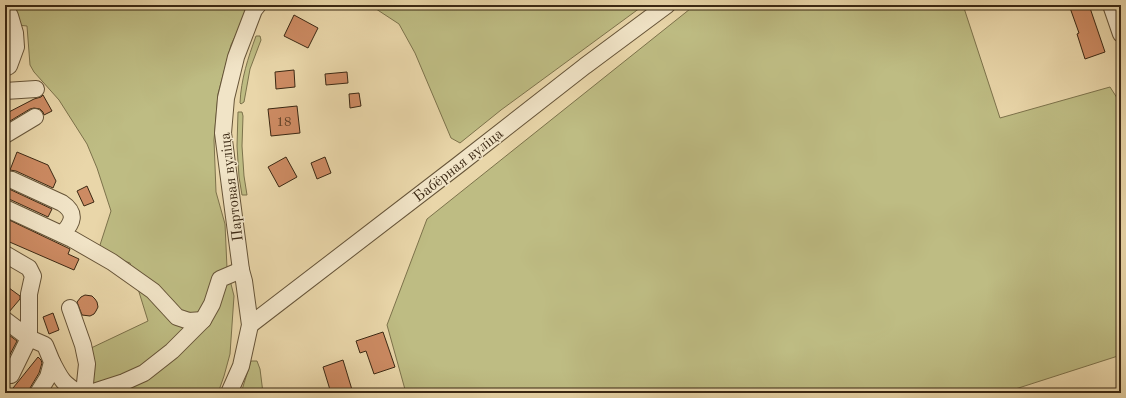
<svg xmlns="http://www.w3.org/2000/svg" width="1126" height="398" viewBox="0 0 1126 398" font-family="'Old Standard TT',serif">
<rect width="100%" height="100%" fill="#e9d6a9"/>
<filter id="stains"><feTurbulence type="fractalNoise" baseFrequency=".005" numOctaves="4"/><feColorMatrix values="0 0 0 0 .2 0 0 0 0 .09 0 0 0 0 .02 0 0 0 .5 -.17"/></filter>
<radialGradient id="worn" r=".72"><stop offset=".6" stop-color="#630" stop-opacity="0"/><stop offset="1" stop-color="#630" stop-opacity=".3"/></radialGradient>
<g fill="#bebc83" stroke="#7c724b">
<path d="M5,5H250L231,45L218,94L214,140L216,192L225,224L227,268L234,296L230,354L224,376L218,393H66L80,388L89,349L148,321L130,263C119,259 107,256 100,245L111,211L97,168L87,144L59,100L34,72L30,65L27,26L8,24Z"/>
<polygon points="370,5 644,5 501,110 460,143 451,138 415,53 399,24"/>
<polygon points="695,5 963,5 1000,118 1110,87 1121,104 1121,355 1003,393 406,393 387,325 427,219"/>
<path d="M256,36H260L261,40L250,69L244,102L241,104L240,103C241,79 248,58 256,36Z"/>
<polygon points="238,112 242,112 243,116 242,146 244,176 247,195 242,195 239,177 237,146"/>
<polygon points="251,361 257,361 260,369 263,393 241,393"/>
</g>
<g fill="#cd8b63" stroke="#3b2813">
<polygon points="1069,5 1089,5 1105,52 1085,59 1077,34 1079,33"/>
<polygon points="294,15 318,28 308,48 284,36"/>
<polygon points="294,70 295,87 276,89 275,72"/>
<polygon points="347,72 348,83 326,85 325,74"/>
<polygon points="359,93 361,106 350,108 349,94"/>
<polygon points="43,95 52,111 44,115 43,112 40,109 34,108 30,109 5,124 5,114 34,99 41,97"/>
<polygon points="297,106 300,133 271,136 268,109"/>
<polygon points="17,152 48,165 56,181 53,188 16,171 10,170"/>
<polygon points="286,157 297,177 279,187 268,167"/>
<polygon points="325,157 331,173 317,179 311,163"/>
<polygon points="87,186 94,202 84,206 77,191"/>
<polygon points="5,189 9,189 52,209 48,217 9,199 5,199"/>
<polygon points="5,218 70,249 68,254 79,259 74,270 5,240"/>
<polygon points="5,285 20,296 20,299 9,312 5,311"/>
<polygon points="85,295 92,296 95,299 97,302 98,307 96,311 94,314 90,316 82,315 77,302 81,297"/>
<polygon points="53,313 59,330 49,334 43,317"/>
<polygon points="5,332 17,341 5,364"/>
<polygon points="383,332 395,367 374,374 366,351 360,353 356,341"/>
<polygon points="38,357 41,360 42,363 39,373 30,388 29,392 9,393"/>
<polygon points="343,360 353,393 331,393 323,367"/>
</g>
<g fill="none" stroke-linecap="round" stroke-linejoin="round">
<defs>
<g id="minor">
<polyline points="1111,5 1121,34"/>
<polyline points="5,6 10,16 15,33 16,47 9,66 5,68"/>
<polyline points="5,91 36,89"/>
<polyline points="5,135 35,117"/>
<path d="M5,179L12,180L62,203C77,213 73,223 62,234"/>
<polyline points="5,208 72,239 112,262 153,291 177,317 189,321 203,320"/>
<polyline points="5,254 29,268 33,276 29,294 29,338 45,345 52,362 48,377 38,393"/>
<polyline points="70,308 83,345 87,364 84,393"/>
<polyline points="5,320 29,338 11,375"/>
<polyline points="250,325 457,166 585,66 667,5"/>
<path d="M52,362C61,379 62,383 79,393"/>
<polyline points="90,393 124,382 144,373 172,351 203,320 212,304 220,279 241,270"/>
<polyline points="229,393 241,366 250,325 244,281 241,270 223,133 226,98 236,57 254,10 258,5"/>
</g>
</defs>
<use href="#minor" stroke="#665438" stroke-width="18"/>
<use href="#minor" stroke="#f1e4c7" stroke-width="16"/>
</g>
<g text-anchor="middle" stroke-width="3" stroke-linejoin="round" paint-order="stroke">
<g font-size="13" fill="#604127">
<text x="284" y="126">18</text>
</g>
<g font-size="15" fill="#3b2813" stroke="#f1e4c7">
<text transform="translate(458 165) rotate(-38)" y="5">Бабёрная вуліца</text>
<text transform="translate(231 187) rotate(-97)" y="5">Партовая вуліца</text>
</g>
</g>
<rect width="1126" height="398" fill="none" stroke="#e9d6a9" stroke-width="20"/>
<rect x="6" y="6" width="1114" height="386" fill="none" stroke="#3b2813" stroke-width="2"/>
<rect x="10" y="10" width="1106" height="378" fill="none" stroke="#3b2813"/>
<rect width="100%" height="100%" filter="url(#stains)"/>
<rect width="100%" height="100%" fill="url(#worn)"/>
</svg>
